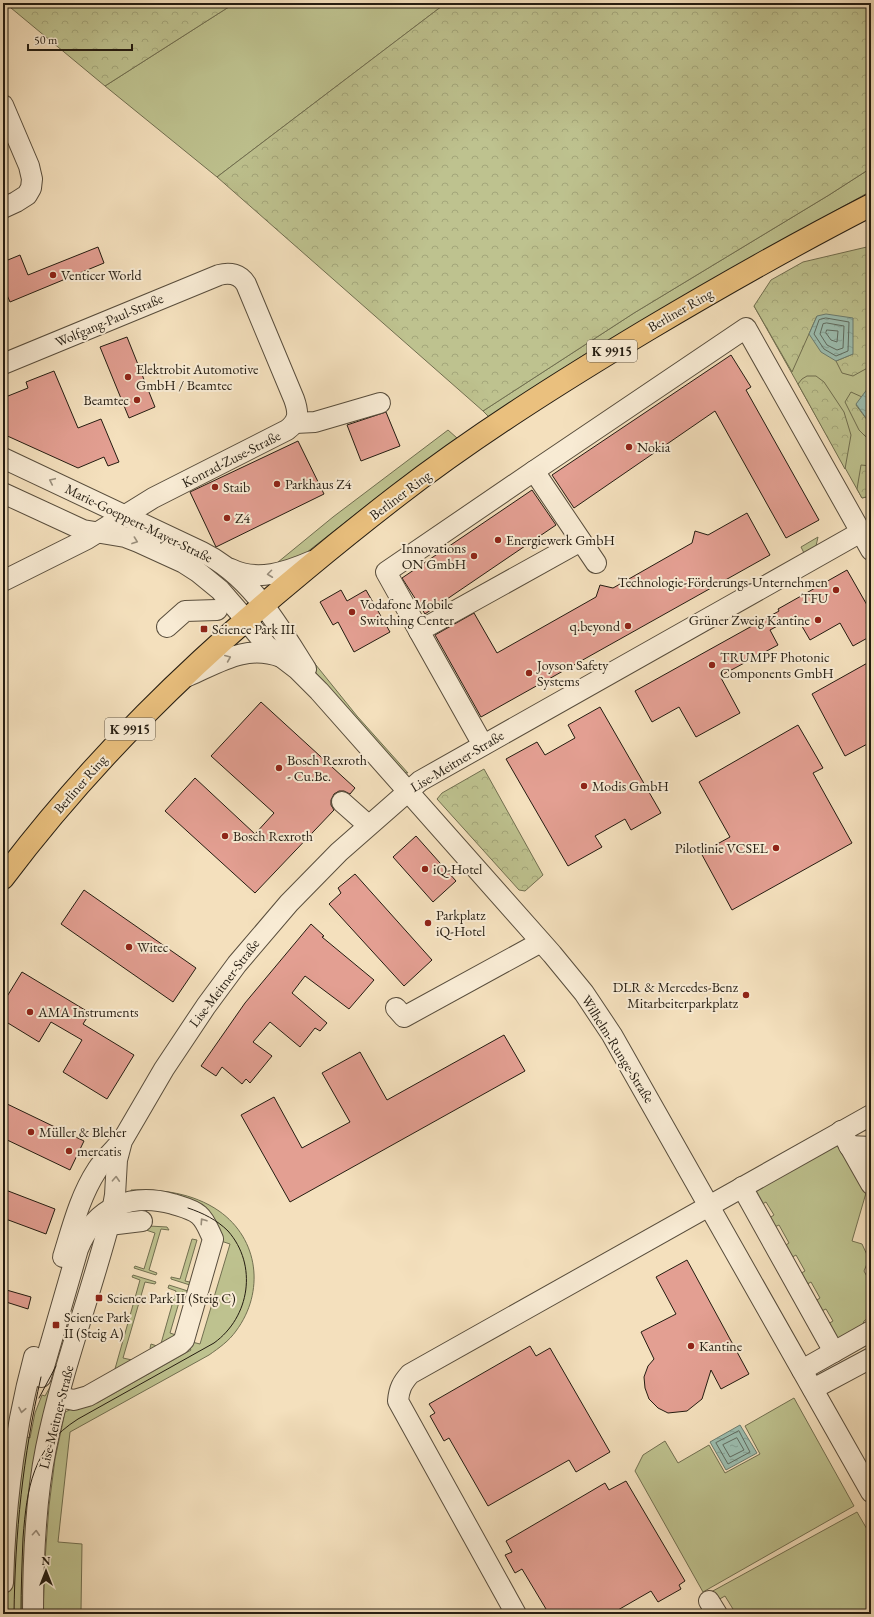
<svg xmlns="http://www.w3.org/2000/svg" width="874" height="1617" viewBox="0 0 874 1617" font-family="'EB Garamond',serif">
<defs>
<pattern id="forest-crowns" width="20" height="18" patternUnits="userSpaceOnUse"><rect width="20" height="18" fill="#bec28f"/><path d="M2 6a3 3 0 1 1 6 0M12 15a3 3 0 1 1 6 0" fill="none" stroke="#a3a67a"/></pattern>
<pattern id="water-ripples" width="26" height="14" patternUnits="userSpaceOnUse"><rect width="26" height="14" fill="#9cbdaf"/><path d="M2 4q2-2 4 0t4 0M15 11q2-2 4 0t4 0" fill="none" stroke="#86a296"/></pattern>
</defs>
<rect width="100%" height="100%" fill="#f4e0bd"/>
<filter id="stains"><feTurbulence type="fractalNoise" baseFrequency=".005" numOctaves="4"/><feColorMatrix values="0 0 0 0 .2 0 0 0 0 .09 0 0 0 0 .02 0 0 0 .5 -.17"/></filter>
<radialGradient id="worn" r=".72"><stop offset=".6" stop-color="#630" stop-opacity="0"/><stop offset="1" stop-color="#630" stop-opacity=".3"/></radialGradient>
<g fill="#bec28f" stroke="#716f50">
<polygon points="235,3 446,3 217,177 105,86"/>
<polygon points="871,168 871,191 754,256 593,349 489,417 483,411 634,313 829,195"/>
<polygon points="871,246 871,505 866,497 862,498 754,306"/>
<polygon points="448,430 457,438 398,481 302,556 272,567 333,517"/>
<polygon points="818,537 816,546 805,555 801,547"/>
<polygon points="299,644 357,716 408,773 402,772 326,685 294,647"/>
<polygon points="840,1142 866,1193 852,1241 862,1244 869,1259 864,1271 871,1284 871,1316 864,1321 860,1332 834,1346 821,1328 833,1321 826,1309 817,1313 811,1304 820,1298 811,1282 802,1287 796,1276 805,1271 796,1255 787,1260 781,1248 789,1243 779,1225 770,1229 765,1221 774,1215 766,1202 755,1208 754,1187"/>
<path d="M131,1190C161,1189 193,1193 219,1211C259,1239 265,1292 236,1331C229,1341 219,1348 209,1355L70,1432L58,1542L82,1544L81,1611L388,1614H43L45,1560L49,1506L55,1459L65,1412L94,1399L97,1403L191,1350L189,1347L192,1342L200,1344L230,1244L221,1241L214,1228L131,1197Z"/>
<polygon points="149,1226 167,1227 169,1230 161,1229 149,1270 157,1273 156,1275 134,1268 135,1266 144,1269 155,1233 146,1230"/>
<polygon points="192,1239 197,1240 185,1281 194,1283 193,1286 171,1279 171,1277 180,1279"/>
<polygon points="133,1275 156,1282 155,1284 145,1282 123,1358 132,1360 113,1376 140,1280 132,1277"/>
<path d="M169,1285L191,1292V1295L182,1292L170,1333L179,1336C174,1343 161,1351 153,1352L150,1348L151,1344L160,1347L176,1291L168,1288Z"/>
<polygon points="51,1385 29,1614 6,1614 7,1566 33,1393 35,1393 27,1437 30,1438 35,1413 42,1395 45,1396"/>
<polygon points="794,1398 854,1506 703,1592 635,1471 643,1455 665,1441 678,1463 709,1445 725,1473 760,1454 745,1426"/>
<polygon points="857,1512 871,1536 871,1614 736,1614 725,1596 716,1601 711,1592"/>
</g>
<g fill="url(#forest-crowns)" stroke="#716f50">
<polygon points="5,3 235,3 105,86"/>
<polygon points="446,3 871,3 871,168 829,195 634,313 483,411 217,177"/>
<polygon points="871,246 871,366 853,376 842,373 836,361 853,354 817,316 792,372 754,306 771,280 803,262"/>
<polygon points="807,376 816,376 824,382 844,412 851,435 845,469 798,384 802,379"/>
<polygon points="851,392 862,397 856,405 871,425 871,442 859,430 845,402"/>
<polygon points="861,465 871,466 871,505 866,497 862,498 857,489"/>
<polygon points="484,769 543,875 525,891 519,890 437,799 442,793"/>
</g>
<g fill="url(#water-ripples)" stroke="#6c7d70">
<polygon points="826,314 853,318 853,354 836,361 821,352 809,334 817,316"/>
<polygon points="868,388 871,388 871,425 856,404"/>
<polygon points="740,1425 757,1453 726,1470 710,1442"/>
</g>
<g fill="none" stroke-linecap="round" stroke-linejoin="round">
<g stroke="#606c60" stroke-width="1">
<polygon points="826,318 849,322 848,351 836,356 824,349 814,334 819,320"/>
<polygon points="827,323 844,326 843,348 837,350 827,345 820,334 823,324"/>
<polygon points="827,330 838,331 837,342 831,340 826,333"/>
<polygon points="739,1431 750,1452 728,1464 716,1443"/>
<polygon points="737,1438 744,1450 730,1457 723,1445"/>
</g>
</g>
<g fill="#e39f92" stroke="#241c11">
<polygon points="98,247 104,263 10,302 3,286 3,262 20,255 28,275"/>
<polygon points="127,337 155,407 129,418 100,347"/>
<polygon points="731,355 751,387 746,390 819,520 786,538 715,411 574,508 552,475"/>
<polygon points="54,371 78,428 101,419 119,462 108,466 104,457 78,468 3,434 3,398 28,388 26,382"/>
<polygon points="386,412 400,446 361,461 347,425"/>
<polygon points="298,441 324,494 216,547 190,492"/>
<polygon points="532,490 556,525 425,614 402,578"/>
<polygon points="747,513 770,555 481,717 435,635 474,613 497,653 596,597 600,585 613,588 692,543 695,531 708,535"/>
<polygon points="847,570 871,612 871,636 853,646 840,623 810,640 796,616 770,630 778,645 720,676 740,713 696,737 679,707 652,722 635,691 779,611 778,609"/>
<polygon points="341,590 347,601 366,590 390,632 354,652 338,622 333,625 320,602"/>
<polygon points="871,661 871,742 845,756 812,694"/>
<polygon points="261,702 355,788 350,794 344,791 339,791 334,794 331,800 331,805 334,810 255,893 165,811 195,778 255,834 274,813 211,756"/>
<polygon points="600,707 661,813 631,830 625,819 595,836 602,847 568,866 506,759 537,742 545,755 575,738 568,725"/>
<polygon points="798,725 823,768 813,773 852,843 732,910 701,853 730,837 699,782"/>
<polygon points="416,836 456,881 433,902 393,857"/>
<polygon points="355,874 432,960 404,986 329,904 341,893 338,888"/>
<polygon points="84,890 196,968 173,1002 61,924"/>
<polygon points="311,924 324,936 322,937 374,980 349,1009 305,976 292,993 327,1023 320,1031 315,1028 300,1047 270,1022 253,1042 272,1056 250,1083 246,1079 242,1084 222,1067 216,1076 201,1066 245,1003"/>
<polygon points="22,972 90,1013 83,1024 134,1055 107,1099 63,1072 82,1040 51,1022 39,1042 3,1020 3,1003"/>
<polygon points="504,1035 525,1071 290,1202 241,1115 274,1097 302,1148 350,1122 322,1073 360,1052 387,1100"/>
<polygon points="3,1102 84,1141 70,1170 3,1138"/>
<polygon points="3,1189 55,1209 46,1234 3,1218"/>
<polygon points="687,1260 749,1374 721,1389 711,1370 702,1399 687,1411 668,1413 658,1408 649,1399 645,1388 644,1377 648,1366 654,1359 641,1332 676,1314 656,1277"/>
<polygon points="3,1289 31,1297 28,1309 3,1301"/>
<polygon points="530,1346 536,1356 550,1348 610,1452 576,1472 569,1460 488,1506 449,1438 444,1441 430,1416 435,1413 429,1404"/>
<polygon points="626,1481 685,1581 679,1585 681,1589 658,1602 651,1591 611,1614 549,1614 522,1569 515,1573 505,1555 512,1552 506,1541 605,1483 609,1490"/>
</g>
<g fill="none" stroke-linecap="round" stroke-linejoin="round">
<defs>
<g id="minor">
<polyline points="3,105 29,166 32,179 31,188 27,195 16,202 3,208"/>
<path d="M3,364L219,275C230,272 240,274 246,284L294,399C299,413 299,421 287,430L153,498L87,539L3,581"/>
<polyline points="295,423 315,422 380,403"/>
<path d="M3,458L202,552C251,576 278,625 306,669"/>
<polyline points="3,493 83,530 125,537 138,542 184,563 198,572 220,590 246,620 267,646 297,669 319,691 552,954 584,993 612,1035 871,1492"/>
<polyline points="596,563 534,471 746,328 871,550"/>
<path d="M231,569C257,582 287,572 312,561"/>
<polyline points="167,627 185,611 217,610"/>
<polyline points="419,631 386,572 534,471"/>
<path d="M188,676C220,662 246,644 281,657"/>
<polyline points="483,745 419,631 581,541"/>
<polyline points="342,802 368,825"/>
<polyline points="396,1008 404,1017 541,942"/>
<polyline points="841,1131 871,1184"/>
<polyline points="849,1146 871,1147"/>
<polyline points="742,1187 834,1352"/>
<polyline points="98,1222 109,1225 142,1221"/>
<path d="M63,1257C72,1228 80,1196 97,1170C103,1160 113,1151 121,1142"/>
<polyline points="802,1370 871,1331"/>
<path d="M41,1377L78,1249C95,1207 131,1192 173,1204C182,1207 192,1209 199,1215C206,1221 209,1231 213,1239L184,1340L180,1344L88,1396L74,1400L59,1397"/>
<polyline points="813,1389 871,1358"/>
<path d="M3,1583C5,1507 14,1431 34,1357"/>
<polyline points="709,1601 717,1614"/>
<path d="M33,1614C33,1559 35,1502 46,1448C62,1369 91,1294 111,1217L115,1195L117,1160L122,1141L164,1069L206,1006L237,964L289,903L339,852L420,781L861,532"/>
<path d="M516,1614L398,1401C399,1389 402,1383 410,1374L871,1115"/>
</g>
<path id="major" d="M3,878C91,761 193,662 306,569C336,544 366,520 397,496C476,435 562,381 647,330C721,286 795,244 871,205"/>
</defs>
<use href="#minor" stroke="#584d3c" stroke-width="22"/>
<use href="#major" stroke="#241c11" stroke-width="24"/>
<use href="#minor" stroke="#f8ebd4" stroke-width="20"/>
<use href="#major" stroke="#eac07e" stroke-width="22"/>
<g stroke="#241c11" stroke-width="1">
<polyline points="39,1398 56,1366"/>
<path d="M14,1614C15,1533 23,1456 41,1377"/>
<path d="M21,1614C21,1589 22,1563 23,1538C27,1488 32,1448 78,1419L214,1343C250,1317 258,1265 228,1231C217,1220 203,1213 188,1208"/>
</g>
</g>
<defs><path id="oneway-chevron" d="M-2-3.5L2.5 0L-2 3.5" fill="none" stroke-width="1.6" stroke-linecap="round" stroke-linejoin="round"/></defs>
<g stroke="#998e7c">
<use href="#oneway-chevron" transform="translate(52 481) rotate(-155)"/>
<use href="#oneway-chevron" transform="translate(135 541) rotate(20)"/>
<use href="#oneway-chevron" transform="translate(270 574) rotate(173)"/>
<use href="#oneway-chevron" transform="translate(228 658) rotate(-23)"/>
<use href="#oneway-chevron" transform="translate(116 1179) rotate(-87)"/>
<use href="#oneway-chevron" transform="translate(203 1221) rotate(-124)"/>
<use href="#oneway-chevron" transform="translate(22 1410) rotate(101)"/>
<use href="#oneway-chevron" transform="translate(36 1533) rotate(-86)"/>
</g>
<g fill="#8f2418" stroke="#f8ebd4" stroke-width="1.5">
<circle cx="53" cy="275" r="4"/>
<circle cx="128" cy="377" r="4"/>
<circle cx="137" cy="400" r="4"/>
<circle cx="629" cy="447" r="4"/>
<circle cx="277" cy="484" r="4"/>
<circle cx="215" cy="487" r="4"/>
<circle cx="227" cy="518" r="4"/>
<circle cx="498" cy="540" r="4"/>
<circle cx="474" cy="556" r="4"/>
<circle cx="836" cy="590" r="4"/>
<circle cx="352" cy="612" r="4"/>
<circle cx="818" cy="620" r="4"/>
<circle cx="628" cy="626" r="4"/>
<rect x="200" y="625" width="8" height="8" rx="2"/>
<circle cx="712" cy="665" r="4"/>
<circle cx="529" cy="673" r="4"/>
<circle cx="279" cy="768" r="4"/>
<circle cx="584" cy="786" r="4"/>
<circle cx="225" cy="836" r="4"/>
<circle cx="776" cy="848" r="4"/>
<circle cx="425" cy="869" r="4"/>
<circle cx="428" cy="923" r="4"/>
<circle cx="129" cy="947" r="4"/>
<circle cx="746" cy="995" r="4"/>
<circle cx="30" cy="1012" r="4"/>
<circle cx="31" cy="1132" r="4"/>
<circle cx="69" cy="1151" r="4"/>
<rect x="95" y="1294" width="8" height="8" rx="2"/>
<rect x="52" y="1321" width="8" height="8" rx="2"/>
<circle cx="691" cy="1346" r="4"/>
</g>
<g text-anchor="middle" stroke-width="4" stroke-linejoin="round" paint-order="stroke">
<g fill="#f8ebd4" stroke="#645a4c" stroke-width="1">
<rect x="587" y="340" width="50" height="22" rx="3"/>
<rect x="105" y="718" width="50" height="22" rx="3"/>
</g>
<g font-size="13" font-weight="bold" fill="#241c11">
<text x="612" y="356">K 9915</text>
<text x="130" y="734">K 9915</text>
</g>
<g font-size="14" fill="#241c11" stroke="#f8ebd4" text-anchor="start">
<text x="61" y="280">Venticer World</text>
<text x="136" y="374">Elektrobit Automotive<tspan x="136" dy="16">GmbH / Beamtec</tspan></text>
<text x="129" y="405" text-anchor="end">Beamtec</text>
<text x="637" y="452">Nokia</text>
<text x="285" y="489">Parkhaus Z4</text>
<text x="223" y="492">Staib</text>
<text x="235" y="523">Z4</text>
<text x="506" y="545">Energiewerk GmbH</text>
<text x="466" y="553" text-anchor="end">Innovations<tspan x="466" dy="16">ON GmbH</tspan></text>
<text x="828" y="587" text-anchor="end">Technologie-Förderungs-Unternehmen<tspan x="828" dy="16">TFU</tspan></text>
<text x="360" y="609">Vodafone Mobile<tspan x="360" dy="16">Switching Center</tspan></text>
<text x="810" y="625" text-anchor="end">Grüner Zweig Kantine</text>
<text x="620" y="631" text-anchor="end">q.beyond</text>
<text x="212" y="634">Science Park III</text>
<text x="720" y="662">TRUMPF Photonic<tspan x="720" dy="16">Components GmbH</tspan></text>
<text x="537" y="670">Joyson Safety<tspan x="537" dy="16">Systems</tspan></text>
<text x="287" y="765">Bosch Rexroth<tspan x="287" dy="16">- Cu.Be.</tspan></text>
<text x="592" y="791">Modis GmbH</text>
<text x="233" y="841">Bosch Rexroth</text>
<text x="768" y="853" text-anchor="end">Pilotlinie VCSEL</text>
<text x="433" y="874">iQ-Hotel</text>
<text x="436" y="920">Parkplatz<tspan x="436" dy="16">iQ-Hotel</tspan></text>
<text x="137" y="952">Witec</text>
<text x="738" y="992" text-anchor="end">DLR &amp; Mercedes-Benz<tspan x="738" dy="16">Mitarbeiterparkplatz</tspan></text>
<text x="38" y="1017">AMA Instruments</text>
<text x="39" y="1137">Müller &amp; Bleher</text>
<text x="77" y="1156">mercatis</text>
<text x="107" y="1303">Science Park II (Steig C)</text>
<text x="64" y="1322">Science Park<tspan x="64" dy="16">II (Steig A)</tspan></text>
<text x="699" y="1351">Kantine</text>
</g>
<g font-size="14" fill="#241c11" stroke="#f8ebd4">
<text transform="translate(680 310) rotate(-30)" y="5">Berliner Ring</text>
<text transform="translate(109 320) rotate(-23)" y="5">Wolfgang-Paul-Straße</text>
<text transform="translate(231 459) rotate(-27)" y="5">Konrad-Zuse-Straße</text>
<text transform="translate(400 495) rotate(-37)" y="5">Berliner Ring</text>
<text transform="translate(139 523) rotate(26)" y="5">Marie-Goeppert-Mayer-Straße</text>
<text transform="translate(457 761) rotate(-31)" y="5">Lise-Meitner-Straße</text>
<text transform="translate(80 784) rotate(-49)" y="5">Berliner Ring</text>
<text transform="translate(224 983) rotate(-53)" y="5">Lise-Meitner-Straße</text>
<text transform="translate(618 1049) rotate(58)" y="5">Wilhelm-Runge-Straße</text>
<text transform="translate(56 1417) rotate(-76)" y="5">Lise-Meitner-Straße</text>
</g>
</g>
<rect width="874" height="1617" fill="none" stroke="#f4e0bd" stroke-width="16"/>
<rect x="4" y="4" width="866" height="1609" fill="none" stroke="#241c11" stroke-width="2"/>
<rect x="8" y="8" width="858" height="1601" fill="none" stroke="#241c11"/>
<g transform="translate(46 1571)" stroke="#f8ebd4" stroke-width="3" paint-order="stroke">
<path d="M0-3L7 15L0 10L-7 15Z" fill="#241c11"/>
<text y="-6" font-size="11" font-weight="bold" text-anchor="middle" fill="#241c11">N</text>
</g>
<path d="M28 44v6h104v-6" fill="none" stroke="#241c11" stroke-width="2"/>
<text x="34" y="44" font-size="12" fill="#241c11" stroke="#f8ebd4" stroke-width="3" paint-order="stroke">50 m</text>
<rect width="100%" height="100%" filter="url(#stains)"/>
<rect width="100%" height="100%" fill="url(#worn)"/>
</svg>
